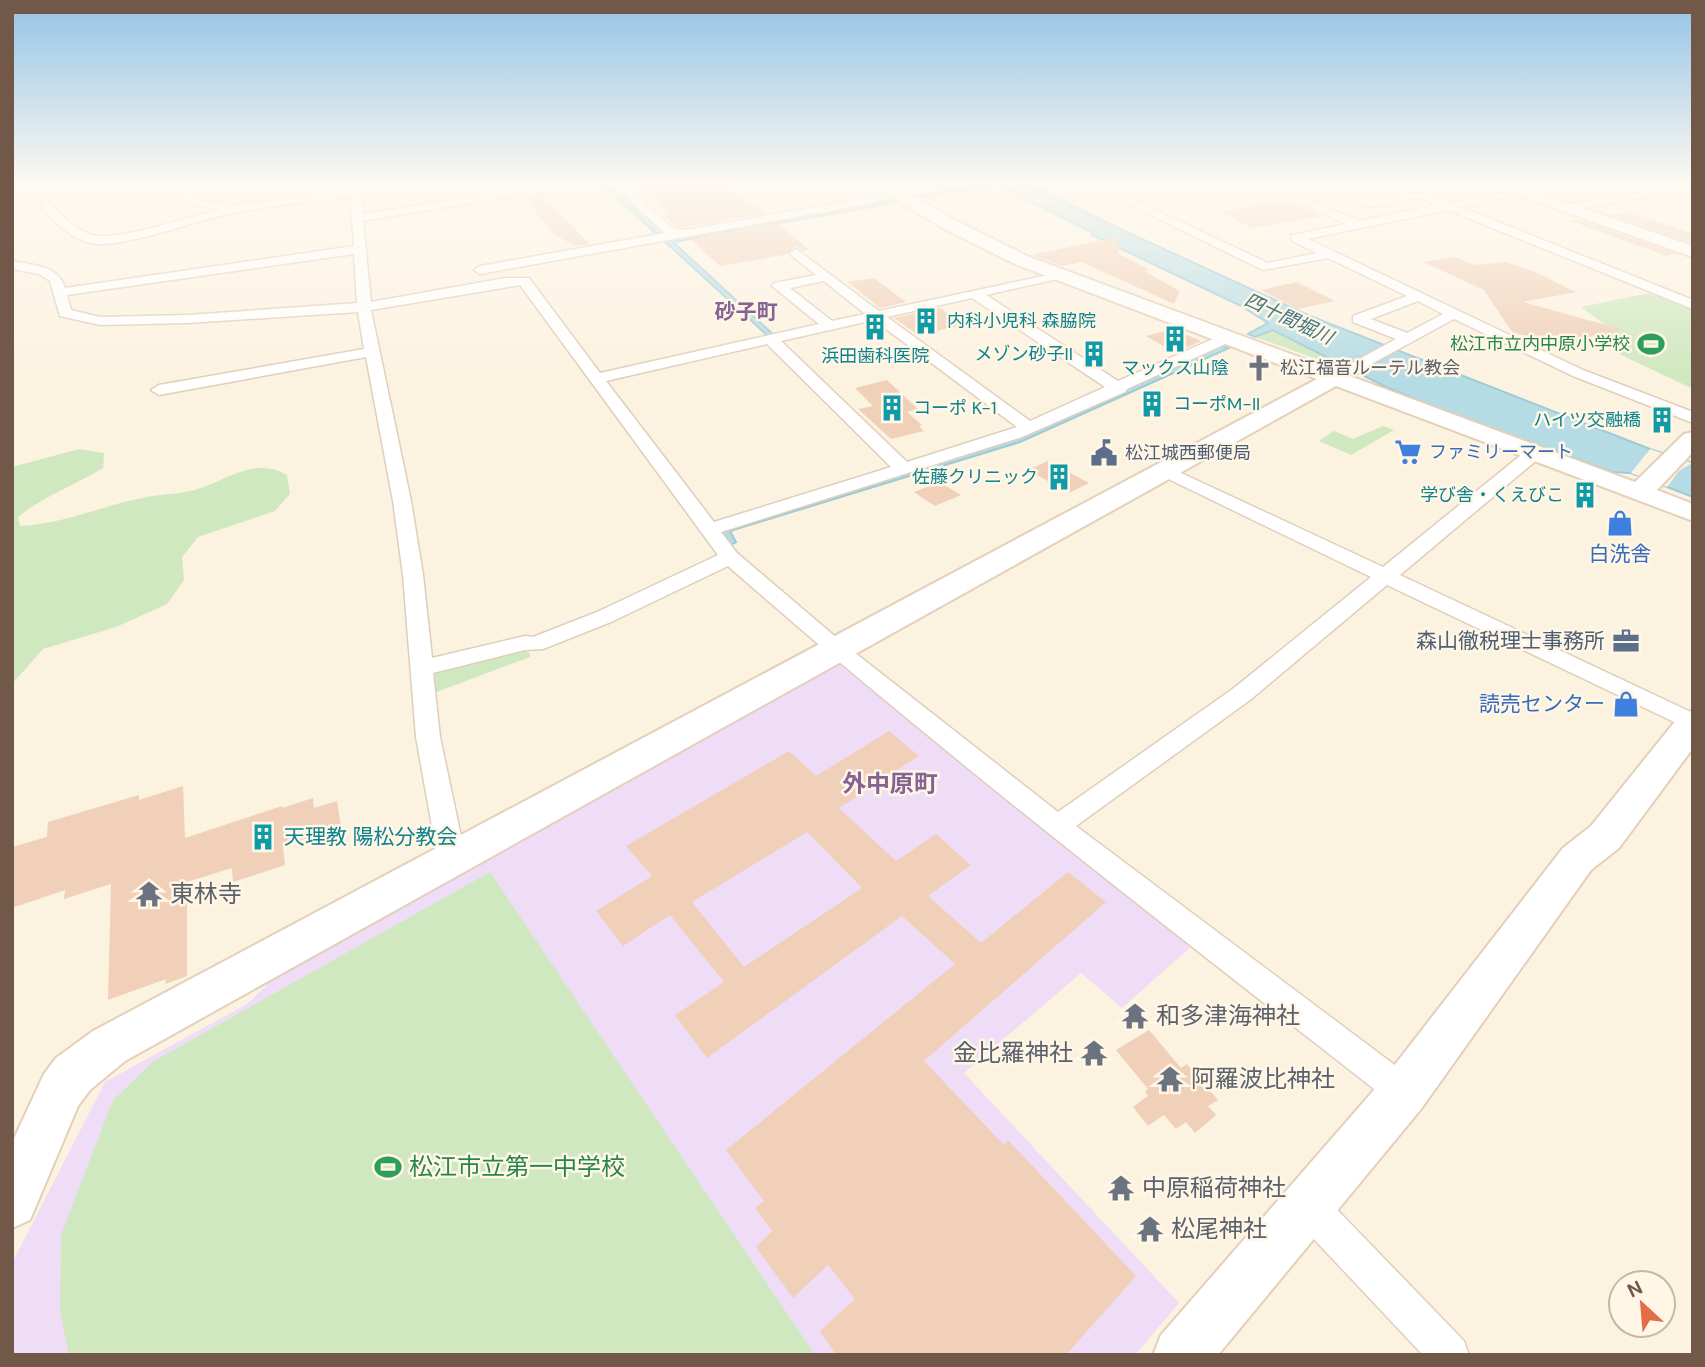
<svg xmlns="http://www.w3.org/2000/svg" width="1705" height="1367" viewBox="0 0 1705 1367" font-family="'DM Sans','Noto Sans JP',sans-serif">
	<rect width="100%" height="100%" fill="#fcf2e0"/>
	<!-- education -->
	<path fill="#efddf7" d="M843,662L1194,944L1122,1008L1081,973L964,1073L1179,1303L1135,1355H12V1263L105,1082L247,1004L273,979Z"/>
	<!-- green -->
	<path fill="#cfe8bf" d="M1649,293L1693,310V389L1615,352L1618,349L1598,338L1610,328L1581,307Z
		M1273,330L1347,367L1342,368L1255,337Z
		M1383,426L1394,430L1351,455L1319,441L1334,431L1353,439Z
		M79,449L104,453L103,468C75,485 44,496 18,517L20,526C65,524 103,505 147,497C163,494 180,494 195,490C227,481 253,456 287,475L290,494L275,511L198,537L182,557L184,580L167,604L116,627L43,649L12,684V467Z
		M519,649L530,653V657L434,693L432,674L446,666Z
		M490,872L815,1355H69L60,1311L61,1235L113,1100L154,1061Z"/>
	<!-- water -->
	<path fill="#b5dce4" stroke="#9ccbd6" stroke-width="2" d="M603,185H613L666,233L681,237L980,185H1031L1118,228L1310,316L1650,449L1693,463V497L1631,473L1612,472L1437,408L1386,387L1273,330L1255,337L1248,334L1268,323L1241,306L1092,235L1091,232L996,185L673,242L775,336L769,337Z
		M1221,346L1229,348L1020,442L730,531L736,542L729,546L720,533L723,528L921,467Z"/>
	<!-- pier -->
	<path fill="#fcf2e0" d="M1650,449L1692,463L1679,471L1667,487L1631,473Z"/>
	<!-- building -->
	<path fill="#f0d0b8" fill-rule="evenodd" d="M634,185H724L765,213L687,227H677L664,215L670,214Z
		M542,194L589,244L575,246L555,235L523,197Z
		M1288,201L1322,216L1253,228L1219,212Z
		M1627,212L1693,234V243L1610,215Z
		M1579,220L1675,253L1667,256L1570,221Z
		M776,223L810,250L803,251L796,246L788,254L720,266L690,239Z
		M1117,237L1119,254L1150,270L1144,271L1180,291L1174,304L1082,262L1062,266L1032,255Z
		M1455,257L1475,265L1506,262L1535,272L1576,292L1523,302L1624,330L1591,336L1596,345L1572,341H1542L1512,332L1484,290L1423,262Z
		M874,278L906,302L880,308L848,282Z
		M1297,282L1335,301L1298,309L1261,290Z
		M940,308L964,325L918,335L894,318Z
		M1173,329L1201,341L1175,353L1146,336Z
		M887,380L918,409L907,412L922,425L919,426L924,431L891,439L858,409L873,406L855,388Z
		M1048,461L1089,483L1069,493L1028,470Z
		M939,482L961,495L935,506L914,492Z
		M889,731L919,756L839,808L896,861L936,834L971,865L928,896L981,943L1068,872L1106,902L924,1061L1004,1145L1008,1140L1136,1276L1066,1355H836L820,1331L855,1299L828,1265L793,1298L756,1247L772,1231L755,1208L764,1201L726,1150L955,964L902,916L707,1058L675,1015L724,982L670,915L623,946L596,911L652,876L626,846L789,751L816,776ZM807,832L862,888L744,967L692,902Z
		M183,786L185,838L282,806V808L313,798L314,808L337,801L341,827L283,846L285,865L233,882L232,868L187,882V976L165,984L166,979L108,1000L111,884L64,899L65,890L12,908V847L47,837L48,822L139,795V800Z
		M1149,1030L1181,1068L1187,1064L1218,1100L1208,1106L1216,1115L1195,1133L1186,1122L1176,1129L1164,1115L1148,1126L1133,1107L1148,1096L1145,1092L1148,1089L1116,1050Z"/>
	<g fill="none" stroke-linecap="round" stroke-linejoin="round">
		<!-- street casing -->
		<g stroke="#dfcebc" stroke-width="3">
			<path id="street" d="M163,185C189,183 181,192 198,200C209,205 222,199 231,206L350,190V185H360L363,214L544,185H566L561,188L363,221L371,302L505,278H529L600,373L819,324L772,286L774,283L816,275L792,256L790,253L796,249L879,311L1062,272V278L986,295L1118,381L1224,334H1234V340L1127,389L1125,392L1022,437L721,532L737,553L845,645L1058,812L1234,688L1371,577L1158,474L1155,470L1158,466L1164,465L1383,567L1526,451H1538L1541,455L1538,459L1400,575L1693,713V731L1387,585L1250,700L1076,826L1416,1081L1420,1092L1416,1103L1404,1108L1392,1103C1168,928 942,754 728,566L611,622L543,649L525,650L433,673L440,737L466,860L462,868L452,871L442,868L438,860L416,737L403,575L393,501L366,357L159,395L151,390L159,385L364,349L358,312L188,323L100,325L60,316L50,281L39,274L12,269V261C32,265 59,265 65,288L354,246L350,197C312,202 271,205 233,213C196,220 131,246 96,244C74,242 52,221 40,204L50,202C60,215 80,234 98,236C124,239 192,216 221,209L191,205L178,192ZM354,254L357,303L188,315L100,317L71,310L67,295ZM824,281L865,314L832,321L790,288ZM520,285L718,555L597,612L533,637L525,636L432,658L423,575L411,501L371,310ZM972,298L1105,387L1030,421L887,317ZM874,320L1017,427L907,462L781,341ZM767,344L891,467L714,522L606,381Z
				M613,185H624L674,229L687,230L859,199L895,190L900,193L862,205L480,274L474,270L480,266L665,233Z
				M1089,185H1102L1268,263L1317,253L1292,241V235L1346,224L1263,185H1276L1359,221L1437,205L1420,198L1368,207L1316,185H1329L1369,200L1421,192L1450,203L1526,189V193L1461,207L1693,300V309L1448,210L1308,239L1583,370L1693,412V423L1573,376L1454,319L1340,381H1330L1327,378L1330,375L1396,339L1353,322V316L1407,296L1328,258L1263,270ZM1418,301L1443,314L1407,333L1371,319Z
				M1678,185H1693V188L1571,210L1565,207L1571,204Z
				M1307,1187L1320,1192L1464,1341L1469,1355H1423L1294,1218L1289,1205L1294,1192Z"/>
		</g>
		<!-- secondary casing -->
		<g stroke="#e4cfba" stroke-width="4">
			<path id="secondary" d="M875,185H892L955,220L1027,256L1635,482L1684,434L1693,432V452L1657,490L1693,504V521L1336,386L125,1061L90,1090L78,1106L30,1220L12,1228V1143L44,1074L56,1058L93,1031L1317,379L1015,264L943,228L877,188Z
				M1495,185H1516L1693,246V257L1497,188Z
				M1693,711V748L1619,848L1591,870L1421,1109L1218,1355H1153L1161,1335L1387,1075L1563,848L1591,826L1681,714Z"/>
		</g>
		<!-- street -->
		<use href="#street" fill="#fff" fill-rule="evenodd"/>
		<!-- secondary -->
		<use href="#secondary" fill="#fff" fill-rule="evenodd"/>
	</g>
	<!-- sky -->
	<linearGradient id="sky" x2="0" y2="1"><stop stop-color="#93c4e6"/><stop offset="0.49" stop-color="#fef9f1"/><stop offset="1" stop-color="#fef9f1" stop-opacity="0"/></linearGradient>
	<rect width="1705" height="376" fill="url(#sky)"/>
	<!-- icons -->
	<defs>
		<g id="building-bare" transform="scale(2.1)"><path d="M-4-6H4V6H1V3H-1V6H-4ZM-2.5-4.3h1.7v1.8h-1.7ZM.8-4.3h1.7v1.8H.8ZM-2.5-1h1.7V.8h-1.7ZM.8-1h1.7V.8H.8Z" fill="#0f9aa8" stroke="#fff6e6" stroke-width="2.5" paint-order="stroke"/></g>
		<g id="stadium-bare" transform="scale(2.1)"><path d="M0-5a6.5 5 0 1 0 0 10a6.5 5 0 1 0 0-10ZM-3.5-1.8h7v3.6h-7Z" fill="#2e9e5b" stroke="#fff6e6" stroke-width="2.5" paint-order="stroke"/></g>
		<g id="church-bare" transform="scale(2.1)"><path d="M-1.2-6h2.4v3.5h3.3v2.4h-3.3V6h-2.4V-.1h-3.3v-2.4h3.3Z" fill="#6b7280" stroke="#fff6e6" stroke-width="2.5" paint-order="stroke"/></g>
		<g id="supermarket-bare" transform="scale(2.1)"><path d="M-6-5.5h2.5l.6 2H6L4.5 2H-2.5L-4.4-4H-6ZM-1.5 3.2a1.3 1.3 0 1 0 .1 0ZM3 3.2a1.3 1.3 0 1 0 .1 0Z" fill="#3f7fe0" stroke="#fff6e6" stroke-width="2.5" paint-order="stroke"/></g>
		<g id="civic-bare" transform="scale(2.1)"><path d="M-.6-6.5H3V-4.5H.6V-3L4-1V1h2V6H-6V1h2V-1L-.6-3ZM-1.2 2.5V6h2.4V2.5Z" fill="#5c6f8a" stroke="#fff6e6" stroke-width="2.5" paint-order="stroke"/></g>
		<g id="shop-bare" transform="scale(2.1)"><path d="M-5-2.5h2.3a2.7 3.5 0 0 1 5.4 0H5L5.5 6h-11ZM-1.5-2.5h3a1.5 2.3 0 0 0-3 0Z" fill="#3f7fe0" stroke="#fff6e6" stroke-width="2.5" paint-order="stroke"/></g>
		<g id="office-bare" transform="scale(2.1)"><path d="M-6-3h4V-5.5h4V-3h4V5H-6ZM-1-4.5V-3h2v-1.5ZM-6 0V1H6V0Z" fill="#5c6f8a" stroke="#fff6e6" stroke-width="2.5" paint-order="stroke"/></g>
		<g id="temple-bare" transform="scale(2.1)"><path d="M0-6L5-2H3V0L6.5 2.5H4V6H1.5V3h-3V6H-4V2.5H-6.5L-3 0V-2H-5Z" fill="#6b7280" stroke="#fff6e6" stroke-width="2.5" paint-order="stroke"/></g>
	</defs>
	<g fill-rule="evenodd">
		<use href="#building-bare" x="926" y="321"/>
		<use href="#building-bare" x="875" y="327"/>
		<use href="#building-bare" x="1175" y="339"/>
		<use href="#stadium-bare" x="1651" y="344"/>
		<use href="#building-bare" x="1094" y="354"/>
		<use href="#church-bare" x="1259" y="368"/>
		<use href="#building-bare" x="1152" y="404"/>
		<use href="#building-bare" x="892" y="408"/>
		<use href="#building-bare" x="1662" y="420"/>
		<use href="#supermarket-bare" x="1408" y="452"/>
		<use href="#civic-bare" x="1104" y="453"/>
		<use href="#building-bare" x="1059" y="477"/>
		<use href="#building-bare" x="1585" y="495"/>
		<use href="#shop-bare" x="1620" y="523"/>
		<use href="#office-bare" x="1626" y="641"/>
		<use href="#shop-bare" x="1626" y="704"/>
		<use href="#building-bare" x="263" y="837"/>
		<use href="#temple-bare" x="149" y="894"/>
		<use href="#temple-bare" x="1135" y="1016"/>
		<use href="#temple-bare" x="1094" y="1053"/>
		<use href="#temple-bare" x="1170" y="1079"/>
		<use href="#stadium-bare" x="388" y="1167"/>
		<use href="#temple-bare" x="1121" y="1188"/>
		<use href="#temple-bare" x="1150" y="1229"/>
	</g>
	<g text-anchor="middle" stroke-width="5" stroke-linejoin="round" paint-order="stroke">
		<!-- far-culture labels -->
		<g font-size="18" fill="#0d838f" stroke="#fff6e6" text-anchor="end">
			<text x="947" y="327" text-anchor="start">内科小児科 森脇院</text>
			<text x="1073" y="360">メゾン砂子II</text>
			<text x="875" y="362" text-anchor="middle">浜田歯科医院</text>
			<text x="1175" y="374" text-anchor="middle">マックス山陰</text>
			<text x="1173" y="410" text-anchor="start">コーポM-II</text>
			<text x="913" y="414" text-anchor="start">コーポ K-1</text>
			<text x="1641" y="426">ハイツ交融橋</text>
			<text x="1038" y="483">佐藤クリニック</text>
			<text x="1564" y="501">学び舎・くえびこ</text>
		</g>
		<!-- far-leisure labels -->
		<g font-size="18" fill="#27864d" stroke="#fff6e6" text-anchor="end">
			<text x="1630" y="350">松江市立内中原小学校</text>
		</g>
		<!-- far-worship labels -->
		<g font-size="18" fill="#5b616d" stroke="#fff6e6" text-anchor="start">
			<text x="1280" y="374">松江福音ルーテル教会</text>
		</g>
		<!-- far-shop labels -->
		<g font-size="18" fill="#366cbe" stroke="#fff6e6" text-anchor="start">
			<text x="1429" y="458">ファミリーマート</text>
		</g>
		<!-- far-service labels -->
		<g font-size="18" fill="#4e5e75" stroke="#fff6e6" text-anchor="start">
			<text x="1125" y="459">松江城西郵便局</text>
		</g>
		<!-- far-water labels -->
		<g font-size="19" font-style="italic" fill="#427985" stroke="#fff6e6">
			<text transform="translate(1289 318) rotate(25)" y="7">四十間堀川</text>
		</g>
		<!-- far-quarter labels -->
		<g font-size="21" font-weight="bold" fill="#866395" stroke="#fff6e6">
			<text x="746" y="319">砂子町</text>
		</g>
		<!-- shop labels -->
		<g font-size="21" fill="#366cbe" stroke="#fff6e6">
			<text x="1620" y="561">白洗舎</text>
			<text x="1605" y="711" text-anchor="end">読売センター</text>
		</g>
		<!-- service labels -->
		<g font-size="21" fill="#4e5e75" stroke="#fff6e6" text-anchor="end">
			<text x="1605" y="648">森山徹税理士事務所</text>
		</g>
		<!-- culture labels -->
		<g font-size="21" fill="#0d838f" stroke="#fff6e6" text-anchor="start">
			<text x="284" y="844">天理教 陽松分教会</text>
		</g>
		<!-- quarter labels -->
		<g font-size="24" font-weight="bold" fill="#866395" stroke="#fff6e6">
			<text x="890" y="792">外中原町</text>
		</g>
		<!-- near-worship labels -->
		<g font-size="24" fill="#5b616d" stroke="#fff6e6" text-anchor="start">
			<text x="170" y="902">東林寺</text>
			<text x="1156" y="1024">和多津海神社</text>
			<text x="1073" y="1061" text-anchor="end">金比羅神社</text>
			<text x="1191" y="1087">阿羅波比神社</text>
			<text x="1142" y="1196">中原稲荷神社</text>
			<text x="1171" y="1237">松尾神社</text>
		</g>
		<!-- near-leisure labels -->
		<g font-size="24" fill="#27864d" stroke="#fff6e6" text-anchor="start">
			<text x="409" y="1175">松江市立第一中学校</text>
		</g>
	</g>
	<!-- border -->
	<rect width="1705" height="1367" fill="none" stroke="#725848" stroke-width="28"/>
	<!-- north arrow -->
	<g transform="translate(1642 1304) rotate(334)"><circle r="33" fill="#fff6e6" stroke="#c7b7a7" stroke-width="2"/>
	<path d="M0-5L12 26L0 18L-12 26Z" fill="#e56d46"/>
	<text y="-10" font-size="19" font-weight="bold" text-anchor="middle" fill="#725848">N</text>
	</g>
</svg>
